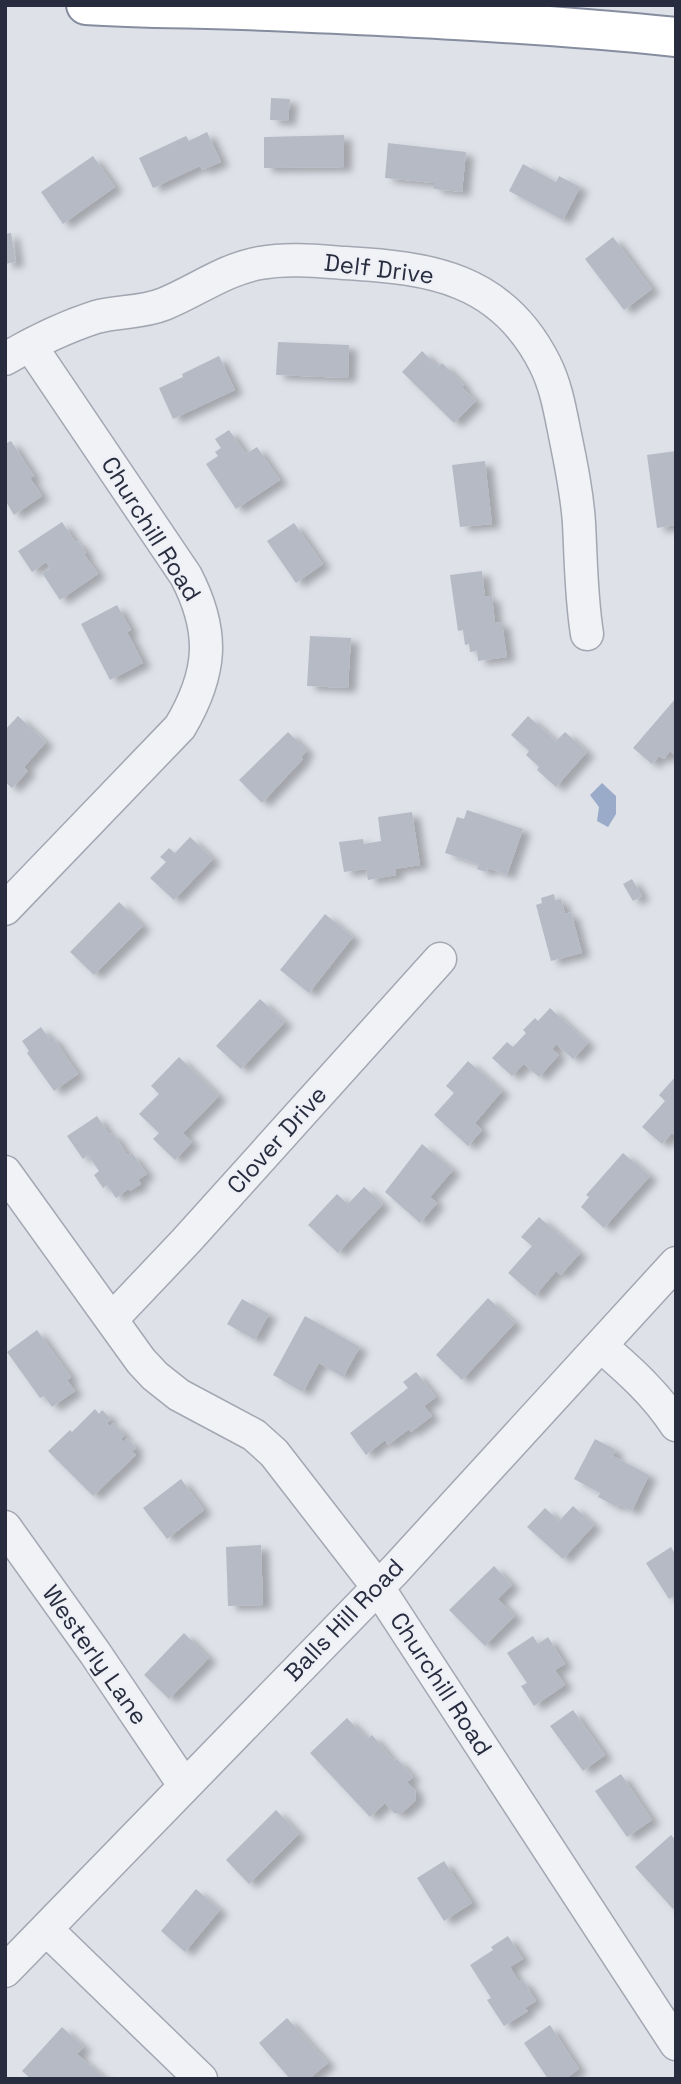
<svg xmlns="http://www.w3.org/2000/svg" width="681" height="2084" viewBox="0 0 681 2084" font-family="'Space Grotesk',sans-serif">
	<defs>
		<filter id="shadow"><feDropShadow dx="8" dy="4.5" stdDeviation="3.5" flood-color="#0004"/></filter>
	</defs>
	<rect width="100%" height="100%" fill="#dee1e8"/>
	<!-- water -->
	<path fill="#99abc8" d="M602,783L616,796V814L608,827L597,821L599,807L590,795Z"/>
	<!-- building -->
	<path fill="#b5bac5" filter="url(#shadow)" d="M271,98L290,99L288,121L270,120Z
		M207,132L221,162L202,170L200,166L153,188L139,158L186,136L189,141Z
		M344,135V167L264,168V137Z
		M388,143L466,152L462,192L434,189V183L385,178Z
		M93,156L115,187L63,224L41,192Z
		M523,164L556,182L559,176L580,187L563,220L509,191Z
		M11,233L16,262L5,264V234Z
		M613,237L652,289L624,310L585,259Z
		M278,342L349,345L348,378L276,375Z
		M422,351L438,367L442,363L464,385L462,387L476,401L454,423L402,372Z
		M219,356L235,390L173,419L159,388L183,377L182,374Z
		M229,430L246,454L257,447L280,480L236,509L206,464L218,456L215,452L221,448L215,439Z
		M11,441L34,476L30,478L42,496L14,515L5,500V444Z
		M676,451V525L657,528L647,455Z
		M485,461L492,524L460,527L452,465Z
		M62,522L76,543L78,541L86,553L84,554L98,574L60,600L42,573L50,568L46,562L32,572L18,551Z
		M294,523L323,564L296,583L267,541Z
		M482,571L485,597L492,596L495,623L502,622L507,657L478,661L477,651L470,652L469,644L465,645L463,630L458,631L450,575Z
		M117,605L131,630L127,632L143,663L110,680L81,624Z
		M310,636L351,638L348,688L307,686Z
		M676,698V750L673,754L670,751L664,759L659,756L652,764L633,748Z
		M18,716L46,742L24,767L28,771L12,788L5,782V730Z
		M528,716L556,741L565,732L587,752L556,787L537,770L539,767L526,755L529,751L511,735Z
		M288,732L307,751L301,757L303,759L262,803L239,780Z
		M467,810L523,829L507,875L488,868L486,872L477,869L479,864L445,853L457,817L464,819Z
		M412,812L420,865L395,869L396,875L368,880L366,869L344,872L339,842L363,839L364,844L381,841L378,817Z
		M190,837L213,859L174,900L150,878L166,862L160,857L169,848L175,853Z
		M632,879L642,896L633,901L623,884Z
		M554,894L555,900L561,899L565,914L571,912L582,953L551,961L536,905L542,903L541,898Z
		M119,902L143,926L94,975L70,952Z
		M325,914L353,937L309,993L280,970Z
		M260,999L285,1022L241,1069L216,1046Z
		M550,1008L588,1043L573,1059L556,1044L552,1049L559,1055L539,1077L524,1064L512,1076L492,1058L507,1042L513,1047L526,1033L523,1030L535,1018L538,1021Z
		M41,1027L49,1038L52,1036L78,1074L54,1091L27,1053L29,1051L22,1041Z
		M179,1057L219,1096L183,1133L192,1142L175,1160L153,1139L159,1133L139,1114L159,1094L151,1086Z
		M468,1061L502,1091L475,1123L482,1130L468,1146L434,1115L454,1093L446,1086Z
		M676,1076V1136L672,1133L662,1144L642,1127L665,1101L659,1095Z
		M97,1116L110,1135L113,1133L128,1156L132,1153L147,1174L138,1180L141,1184L130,1191L128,1189L116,1198L107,1185L103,1188L94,1175L99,1171L88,1155L83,1159L67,1136Z
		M422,1144L453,1170L430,1197L437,1203L420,1223L385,1192Z
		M623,1153L650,1176L604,1228L581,1207L589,1197L586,1195Z
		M364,1187L383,1204L338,1253L308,1225L337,1194L348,1204Z
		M539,1217L580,1253L561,1275L556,1271L535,1296L508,1273L532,1246L521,1237Z
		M488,1298L515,1323L462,1380L436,1355Z
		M242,1299L269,1314L255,1340L227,1324Z
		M305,1316L360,1347L343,1377L319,1363L303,1392L273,1375Z
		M37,1330L71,1377L67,1380L75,1391L52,1407L44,1396L40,1398L7,1352Z
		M416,1372L436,1397L424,1406L432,1416L411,1432L409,1429L388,1445L385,1440L366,1455L350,1433L408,1388L403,1382Z
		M95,1409L99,1414L102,1410L111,1419L107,1423L110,1426L113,1423L125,1435L121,1439L123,1442L127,1438L136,1448L132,1452L136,1455L93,1496L48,1451L70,1430L72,1432Z
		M595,1439L616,1450L613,1456L649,1475L632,1511L618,1504L617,1507L598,1497L600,1493L574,1479Z
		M181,1479L204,1510L167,1539L143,1508Z
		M573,1506L594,1525L563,1559L527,1527L545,1508L559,1521Z
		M261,1545L263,1605L228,1606L226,1547Z
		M671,1547L676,1556V1595L669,1599L646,1563Z
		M494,1566L512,1585L498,1599L515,1616L485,1646L449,1610Z
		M184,1633L209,1658L169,1699L144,1675Z
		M533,1636L538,1644L548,1637L565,1664L555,1670L565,1685L534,1706L521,1686L527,1683L507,1653Z
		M573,1710L605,1755L583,1771L550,1726Z
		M347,1718L367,1739L372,1735L394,1761L397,1759L413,1777L407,1782L415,1790L416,1800L402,1813H394L385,1803L370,1817L310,1753Z
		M621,1774L652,1820L627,1837L595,1791Z
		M276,1810L299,1834L249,1884L226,1860Z
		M671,1835L676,1841V1907L673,1909L635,1867Z
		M444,1861L472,1903L444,1921L417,1878Z
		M196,1889L220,1910L185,1952L161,1931Z
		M508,1936L523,1959L510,1967L519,1982L523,1980L536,2001L525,2008L528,2011L504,2026L487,2000L491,1998L470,1965L493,1950L491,1947Z
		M287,2018L328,2063L309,2079H290L259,2043Z
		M550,2025L579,2069L565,2079H548L524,2043Z
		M62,2027L84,2047L77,2054L105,2079H31L22,2071Z"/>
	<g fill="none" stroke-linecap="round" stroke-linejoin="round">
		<!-- minor casing -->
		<g stroke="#a3a7b2" stroke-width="35">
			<path id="minor" d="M5,359C34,342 65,327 96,317C118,311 142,313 164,304C196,291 225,269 260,263C288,258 317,261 345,263C431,268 502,278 545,364C556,386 560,410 565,435C571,464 577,493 579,523C581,561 581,596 587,634
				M5,909L180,727C212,673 215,632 186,576L30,345
				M5,1172L141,1361L155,1376L179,1395L254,1435L274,1453L377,1586L676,2044
				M112,1319L186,1241L440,959
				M601,1346C629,1370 655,1393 676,1425
				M5,1527L95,1653L184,1785
				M46,1929L201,2079
				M5,1971L395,1570L676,1263"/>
		</g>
		<!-- highway casing -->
		<g stroke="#868d9f" stroke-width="42">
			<path id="highway" d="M86,5C146,9 206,8 267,11C403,17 540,23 676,37"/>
		</g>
		<!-- minor -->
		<use href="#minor" stroke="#f1f2f6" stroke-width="32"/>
		<!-- highway -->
		<use href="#highway" stroke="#fff" stroke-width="38"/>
	</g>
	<g text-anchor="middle" stroke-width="5" stroke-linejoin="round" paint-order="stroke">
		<!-- street labels -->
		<g font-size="24" fill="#272d3f" stroke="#eef0f6">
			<text transform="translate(379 269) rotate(7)" y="8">Delf Drive</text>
			<text transform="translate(151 529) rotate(58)" y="8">Churchill Road</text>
			<text transform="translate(277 1140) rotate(-48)" y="8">Clover Drive</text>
			<text transform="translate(344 1620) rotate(-46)" y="8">Balls Hill Road</text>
			<text transform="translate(95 1655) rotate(55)" y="8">Westerly Lane</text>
			<text transform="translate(441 1684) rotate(57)" y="8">Churchill Road</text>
		</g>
	</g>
	<!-- border -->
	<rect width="681" height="2084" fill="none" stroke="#272d3f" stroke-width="14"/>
</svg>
